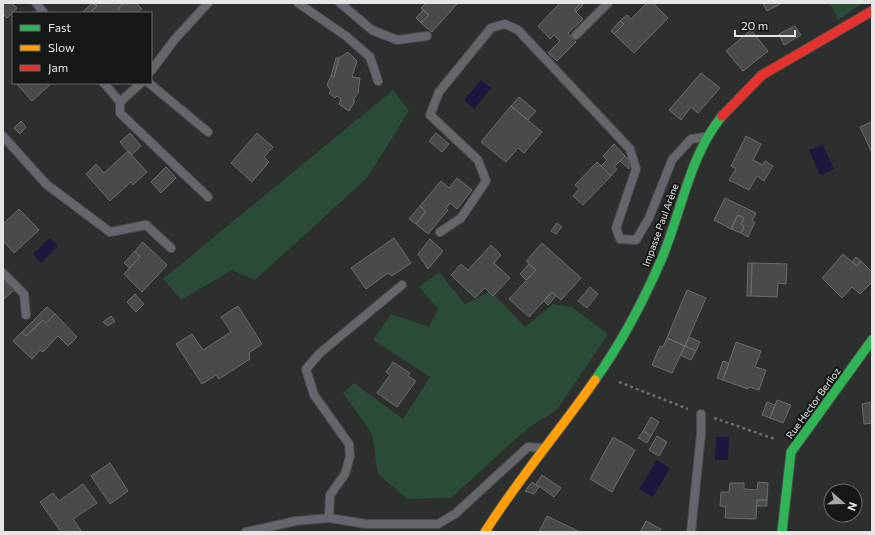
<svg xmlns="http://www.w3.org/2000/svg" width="875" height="535" viewBox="0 0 875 535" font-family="Commissioner,sans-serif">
	<rect width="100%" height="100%" fill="#2c2f2d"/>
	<!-- green -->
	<path fill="#294b37" d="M830,3H863L838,20Z
		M393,90L409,111L367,178L255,280L232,270L181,300L163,279Z
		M439,272L465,304L491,291L525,327L553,304L572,307L608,334L557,410L528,428L451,498L407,499L378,474L372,434L343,393L354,383L403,419L430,377L373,340L391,314L429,327L438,309L419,287Z"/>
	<!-- water -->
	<path fill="#1b183f" d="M481,80L491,88L474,109L464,100Z
		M823,145L834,169L820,175L809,150Z
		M50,238L58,246L41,263L33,254Z
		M716,437H729L728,460H715Z
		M657,460L670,468L653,497L639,489Z"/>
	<!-- building -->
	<path fill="#494b4a" stroke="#6a6c6b" d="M3,3H12L17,8L7,18L3,14Z
		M92,3L97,6L89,13H82Z
		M95,3H124L118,9L122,13H89L97,6Z
		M124,3H136L142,9L137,13H122L118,9Z
		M426,3H456L457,4L432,32L421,23L429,15L421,8Z
		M560,3H581L574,10L583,19L568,33L576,42L557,61L548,53L560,41L554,35L550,39L538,26Z
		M581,3L583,5L576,12L574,10Z
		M647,3H653L668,18L634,53L614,34L624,24L620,21L627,15L631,19Z
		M763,3H782L767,11Z
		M423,10L429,15L421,23L416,18Z
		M620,21L624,24L614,34L611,31Z
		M795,26L801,35L784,45L779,34Z
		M751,30L768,51L743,71L726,51Z
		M348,52L357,61L352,77L360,78L358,93L353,100L355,101L349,111L340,105L339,103L341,99L337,96L335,98L329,93L331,91L327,85L331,76L334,77L339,58Z
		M336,58H339L334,77L331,76Z
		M701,73L720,88L698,113L691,107L681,120L669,110Z
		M16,83H52L32,101Z
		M519,97L536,111L528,120L511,106Z
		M511,106L542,132L524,153L518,148L506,162L481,142Z
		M21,121L26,127L20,134L14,128Z
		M871,122L872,123V153L860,127Z
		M130,133L141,146L131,155L120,142Z
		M257,133L273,147L264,157L269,162L252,182L231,163Z
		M436,133L449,144L442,152L429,141Z
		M746,136L761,144L753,160L763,165L765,161L773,166L764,181L757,176L749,190L729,180L736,169L731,166Z
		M614,144L625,156L614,167L617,169L611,176L601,166L607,160L603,156Z
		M128,151L147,172L133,185L131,182L110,201L86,174L96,164L104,173Z
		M625,156L629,161V169L620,161Z
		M597,162L611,176L583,205L573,196L579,189L575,185Z
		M166,167L176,178L161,193L151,182Z
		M457,178L472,190L457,209L450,203L446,208L448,210L428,234L416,224L426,211L420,206L441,181L449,188Z
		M725,198L756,213L752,221L755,222L748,237L741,233L744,226L741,224L744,218L738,215L731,229L714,220Z
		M420,206L426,211L416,224L409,219Z
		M19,209L39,230L14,253L3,241V224Z
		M738,215L744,218L741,224L744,226L741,233L731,229Z
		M557,223L562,227L556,234L551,231Z
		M394,238L411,263L392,276L388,273L366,289L351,268Z
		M430,239L443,251L428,269L418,254Z
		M143,242L167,265L142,292L124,274L140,257L135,251Z
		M542,243L581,278L561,300L552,292L529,317L509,299L536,270L526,261Z
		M491,245L501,255L494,263L510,278L493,296L485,288L475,298L451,275L461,264L468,270Z
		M135,251L140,257L129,268L124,263Z
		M843,254L857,266L861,261L872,272V282L860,294L852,287L842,298L822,278Z
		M856,257L861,261L857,266L852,262Z
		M748,263H752L751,296H747Z
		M752,263L787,264L786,284L778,283L777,297L751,296Z
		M529,264L536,270L526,280L520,274Z
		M3,279L14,290L3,300Z
		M590,287L598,294L587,308L578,301Z
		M687,290L706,298L685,346L667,338Z
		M552,292L556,296L548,305L544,301Z
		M135,294L144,304L136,312L127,302Z
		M238,306L262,344L249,353L250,359L219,379L216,375L202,384L176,344L192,334L203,350L231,332L221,317Z
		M47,307L55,314L46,323L43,320L26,336L22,332Z
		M55,314L77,337L68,346L58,336L43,352L40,350L32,359L13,341L22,332L26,336L43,320L46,323Z
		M111,316L115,321L108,326L103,322Z
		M689,337L700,342L696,351L685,346Z
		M667,338L685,346L672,373L652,365L660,346L663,347Z
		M736,342L761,351L755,367L766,370L759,390L749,387L748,389L723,380Z
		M685,346L696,351L691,360L680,355Z
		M723,361L729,363L723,380L717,378Z
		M393,362L410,373L408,376L416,381L397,407L377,393L390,375L386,372Z
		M777,400L791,405L783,423L770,418Z
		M767,402L775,405L770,418L762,415Z
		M872,402V423L864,424L862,404Z
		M651,417L659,422L651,436L643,431Z
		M643,431L651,436L647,443L638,438Z
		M657,436L667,442L659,456L649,450Z
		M613,437L635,450L612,492L590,479Z
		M110,463L128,491L110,504L91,476Z
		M542,475L561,488L554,497L536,484Z
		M532,482L539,487L534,494L525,491Z
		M758,482L768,483L767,500H757L756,519L725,518L726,507L720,506L721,492H729L730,483H744V489L757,490Z
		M83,484L97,503L73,519L82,532H61L40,502L53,493L59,501Z
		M757,500H767V506H757Z
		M547,516L580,532H539Z
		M646,521L661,529L659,532H640Z"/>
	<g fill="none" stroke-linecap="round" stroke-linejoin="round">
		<!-- lane casing -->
		<g stroke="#4a4c4a" stroke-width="10">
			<path id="lane" d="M36,3L44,13
				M298,3L346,36L370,57L378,81
				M340,3L372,30L397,40L427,36
				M576,35L608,3
				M151,71L175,39L208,3
				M104,83L120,102L141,83
				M149,83L208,132
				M120,102V113L208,197
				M3,136L46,184L110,232L146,225L171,248
				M440,232L461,218L486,181L478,160L430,115L439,92L491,28L505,24L518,30L630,149L636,169L616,228L620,239L636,240L649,218L672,160L691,139L706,137
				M3,273L24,294L26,315
				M329,518L330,495L345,474L350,456L349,444L314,395L306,369L320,353L402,285
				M246,532L296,521L329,518L366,524H438L455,514L528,447L542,448
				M691,532L701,434V414"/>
		</g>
		<!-- fast casing -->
		<g stroke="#4a4c4a" stroke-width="11">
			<path id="fast" d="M595,380C621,343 644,300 662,258C682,210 689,157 722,116
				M782,532L791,452L872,340"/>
		</g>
		<!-- slow casing -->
		<g stroke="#4a4c4a" stroke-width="11">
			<path id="slow" d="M485,532C518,479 559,432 595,380"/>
		</g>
		<!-- jam casing -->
		<g stroke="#4a4c4a" stroke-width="11">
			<path id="jam" d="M722,116L762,75L872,11"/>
		</g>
		<!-- path -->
		<path stroke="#6b6c70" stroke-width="2.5" stroke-dasharray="3 3" stroke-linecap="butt" d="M619,382L688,409
			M714,418L775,439"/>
		<!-- lane -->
		<use href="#lane" stroke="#64666b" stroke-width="8"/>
		<!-- fast -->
		<use href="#fast" stroke="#30b455" stroke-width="9"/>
		<!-- slow -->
		<use href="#slow" stroke="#ff9f0a" stroke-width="9"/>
		<!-- jam -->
		<use href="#jam" stroke="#e5322d" stroke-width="9"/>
	</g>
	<g text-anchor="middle" stroke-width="4" stroke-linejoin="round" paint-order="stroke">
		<!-- street labels -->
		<g font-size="10" fill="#e3e7e4" stroke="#151816">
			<text transform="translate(660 225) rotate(-70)" y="4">Impasse Paul Arène</text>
			<text transform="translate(813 403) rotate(-54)" y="4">Rue Hector Berlioz</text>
		</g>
	</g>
	<!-- border -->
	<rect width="875" height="535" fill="none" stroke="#e3e7e4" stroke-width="8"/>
	<!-- legend -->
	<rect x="12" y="12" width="140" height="72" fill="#151816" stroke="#676b68"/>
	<rect x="20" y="25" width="20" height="6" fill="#30b455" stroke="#676b68"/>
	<text x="48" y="32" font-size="12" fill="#e3e7e4">Fast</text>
	<rect x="20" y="45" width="20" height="6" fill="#ff9f0a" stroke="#676b68"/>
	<text x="48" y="52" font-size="12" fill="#e3e7e4">Slow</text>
	<rect x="20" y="65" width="20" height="6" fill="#e5322d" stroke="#676b68"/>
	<text x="48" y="72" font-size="12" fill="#e3e7e4">Jam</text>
	<!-- north arrow -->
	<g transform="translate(843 503) rotate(110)"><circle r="19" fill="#151816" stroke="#676b68"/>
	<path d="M0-3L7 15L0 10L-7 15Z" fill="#a3a7a4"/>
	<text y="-6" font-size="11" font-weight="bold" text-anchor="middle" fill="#e3e7e4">N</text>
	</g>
	<!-- scale -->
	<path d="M735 30v6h60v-6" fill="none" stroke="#e3e7e4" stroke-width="2"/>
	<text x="741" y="30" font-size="12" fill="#e3e7e4" stroke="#151816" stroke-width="3" paint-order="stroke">20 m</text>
</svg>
